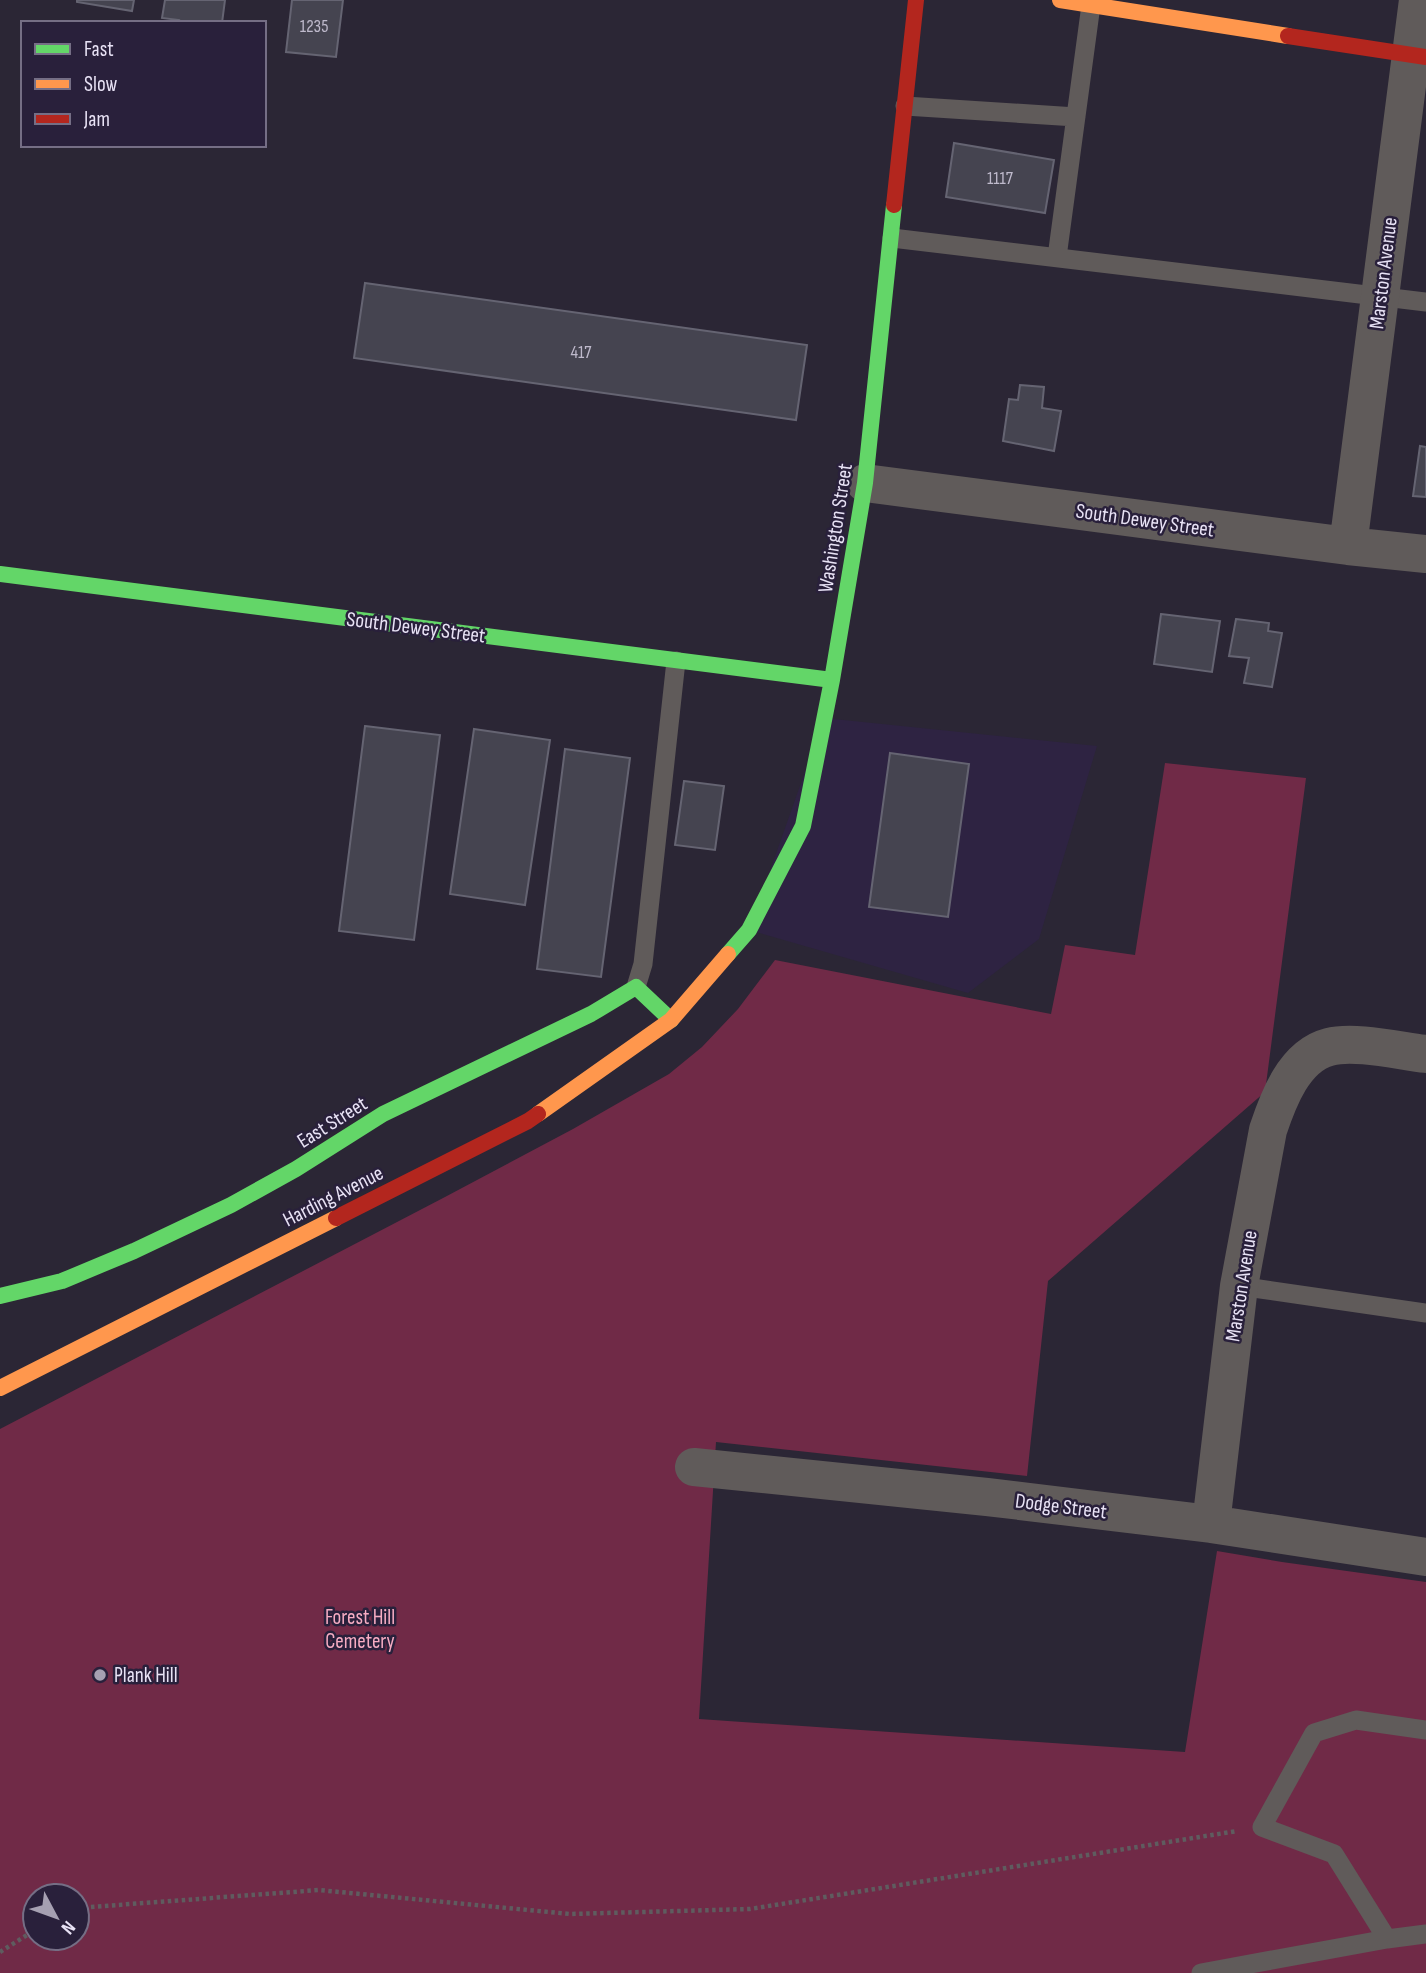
<svg xmlns="http://www.w3.org/2000/svg" width="1426" height="1973" viewBox="0 0 1426 1973" font-family="'Sofia Sans Condensed',sans-serif">
	<rect width="100%" height="100%" fill="#2b2635"/>
	<!-- built -->
	<path fill="#2e2342" d="M824,718L1097,746L1039,939L968,993L749,930Z"/>
	<!-- green -->
	<path fill="#702a47" fill-rule="evenodd" d="M1165,763L1306,778L1265,1092L1048,1281L1027,1476L716,1442L699,1719L1185,1752L1217,1551L1282,1562L1426,1582V1973H0V1429L445,1197L573,1129L669,1074L702,1047L738,1009L775,960L1051,1014L1065,945L1135,955ZM35,1896H77V1938H35Z"/>
	<!-- building -->
	<path fill="#454450" stroke="#656472" stroke-width="2" d="M77,0H134L132,11L77,2Z
		M165,0H225L222,23H178L179,20L162,18Z
		M292,0H343L336,57L286,52Z
		M954,143L1054,160L1045,213L946,197Z
		M365,283L807,345L796,420L354,358Z
		M1020,385L1044,387L1042,408L1061,411L1054,451L1003,441L1009,399L1018,400Z
		M1420,446L1426,447V497L1413,496Z
		M1161,614L1220,621L1212,672L1154,664Z
		M1236,619L1269,623L1268,631L1282,633L1272,687L1244,683L1249,658L1229,656Z
		M365,726L440,735L414,940L339,931Z
		M474,729L550,740L525,905L450,894Z
		M565,749L630,758L601,977L537,969Z
		M890,753L969,764L948,917L869,907Z
		M684,781L724,786L715,850L675,845Z"/>
	<g fill="none" stroke-linecap="round" stroke-linejoin="round">
		<!-- path -->
		<path stroke="#5f5c5f" stroke-width="4.5" stroke-dasharray="3.5 3.5" stroke-linecap="butt" d="M77,1908L319,1890L570,1914L750,1909L1237,1831
			M0,1952L35,1930"/>
		<!-- lane -->
		<path stroke="#605b5a" stroke-width="19" d="M905,106L1076,117
			M892,238L1426,302
			M1057,257L1091,5
			M636,987L643,964L676,661
			M1239,1286L1426,1313
			M1387,1939L1334,1854L1262,1827L1314,1733L1356,1720L1426,1730
			M1201,1973L1387,1939L1426,1934"/>
		<!-- street -->
		<path stroke="#605b5a" stroke-width="38" d="M865,483L1348,546L1426,554
			M1348,546L1418,0
			M694,1467L987,1497L1211,1524L1426,1557
			M1211,1524L1239,1286L1268,1130C1278,1100 1294,1056 1329,1047C1354,1040 1400,1051 1426,1054"/>
		<!-- fast -->
		<path stroke="#63d668" stroke-width="16" d="M0,574L832,680
			M728,954L749,930L803,826L832,680L865,483L894,205
			M0,1296L62,1281L134,1251L231,1205L296,1169L383,1114L591,1014L636,987L671,1020"/>
		<!-- slow -->
		<path stroke="#ff974d" stroke-width="16" d="M1060,0L1288,36
			M538,1114L671,1020L728,954
			M0,1388L336,1218"/>
		<!-- jam -->
		<path stroke="#b3261e" stroke-width="16" d="M1288,36L1426,57
			M894,205L916,0
			M336,1218L528,1121L538,1114"/>
	</g>
	<!-- markers -->
	<circle fill="#a6a0b2" stroke="#29203b" stroke-width="2.5" cx="100" cy="1675" r="7"/>
	<g text-anchor="middle" stroke-width="5" stroke-linejoin="round" paint-order="stroke">
		<!-- number labels -->
		<g font-size="18" fill="#bfbacc">
			<text x="314" y="32">1235</text>
			<text x="1000" y="184">1117</text>
			<text x="581" y="358">417</text>
		</g>
		<!-- street labels -->
		<g font-size="21" fill="#e8e2f5" stroke="#29203b">
			<text transform="translate(1383 273) rotate(-83)" y="7">Marston Avenue</text>
			<text transform="translate(1145 520) rotate(8)" y="7">South Dewey Street</text>
			<text transform="translate(835 528) rotate(-81)" y="7">Washington Street</text>
			<text transform="translate(416 627) rotate(7)" y="7">South Dewey Street</text>
			<text transform="translate(332 1122) rotate(-32)" y="7">East Street</text>
			<text transform="translate(333 1196) rotate(-27)" y="7">Harding Avenue</text>
			<text transform="translate(1241 1286) rotate(-81)" y="7">Marston Avenue</text>
			<text transform="translate(1061 1506) rotate(7)" y="7">Dodge Street</text>
		</g>
		<!-- park labels -->
		<g font-size="21" fill="#f7acc3" stroke="#29203b">
			<text x="360" y="1624">Forest Hill<tspan x="360" dy="24">Cemetery</tspan></text>
		</g>
		<!-- poi labels -->
		<g font-size="21" fill="#e8e2f5" stroke="#29203b" text-anchor="start">
			<text x="114" y="1682">Plank Hill</text>
		</g>
	</g>
	<!-- legend -->
	<rect x="21" y="21" width="245" height="126" fill="#29203b" stroke="#756e85" stroke-width="2"/>
	<rect x="35" y="44" width="35" height="10" fill="#63d668" stroke="#756e85" stroke-width="2"/>
	<text x="84" y="56" font-size="21" fill="#e8e2f5">Fast</text>
	<rect x="35" y="79" width="35" height="10" fill="#ff974d" stroke="#756e85" stroke-width="2"/>
	<text x="84" y="91" font-size="21" fill="#e8e2f5">Slow</text>
	<rect x="35" y="114" width="35" height="10" fill="#b3261e" stroke="#756e85" stroke-width="2"/>
	<text x="84" y="126" font-size="21" fill="#e8e2f5">Jam</text>
	<!-- north arrow -->
	<g transform="translate(56 1917) rotate(131)"><circle r="33" fill="#29203b" stroke="#756e85" stroke-width="2"/>
	<path d="M0-5L12 26L0 18L-12 26Z" fill="#a6a0b2"/>
	<text y="-10" font-size="19" font-weight="bold" text-anchor="middle" fill="#e8e2f5">N</text>
	</g>
</svg>
